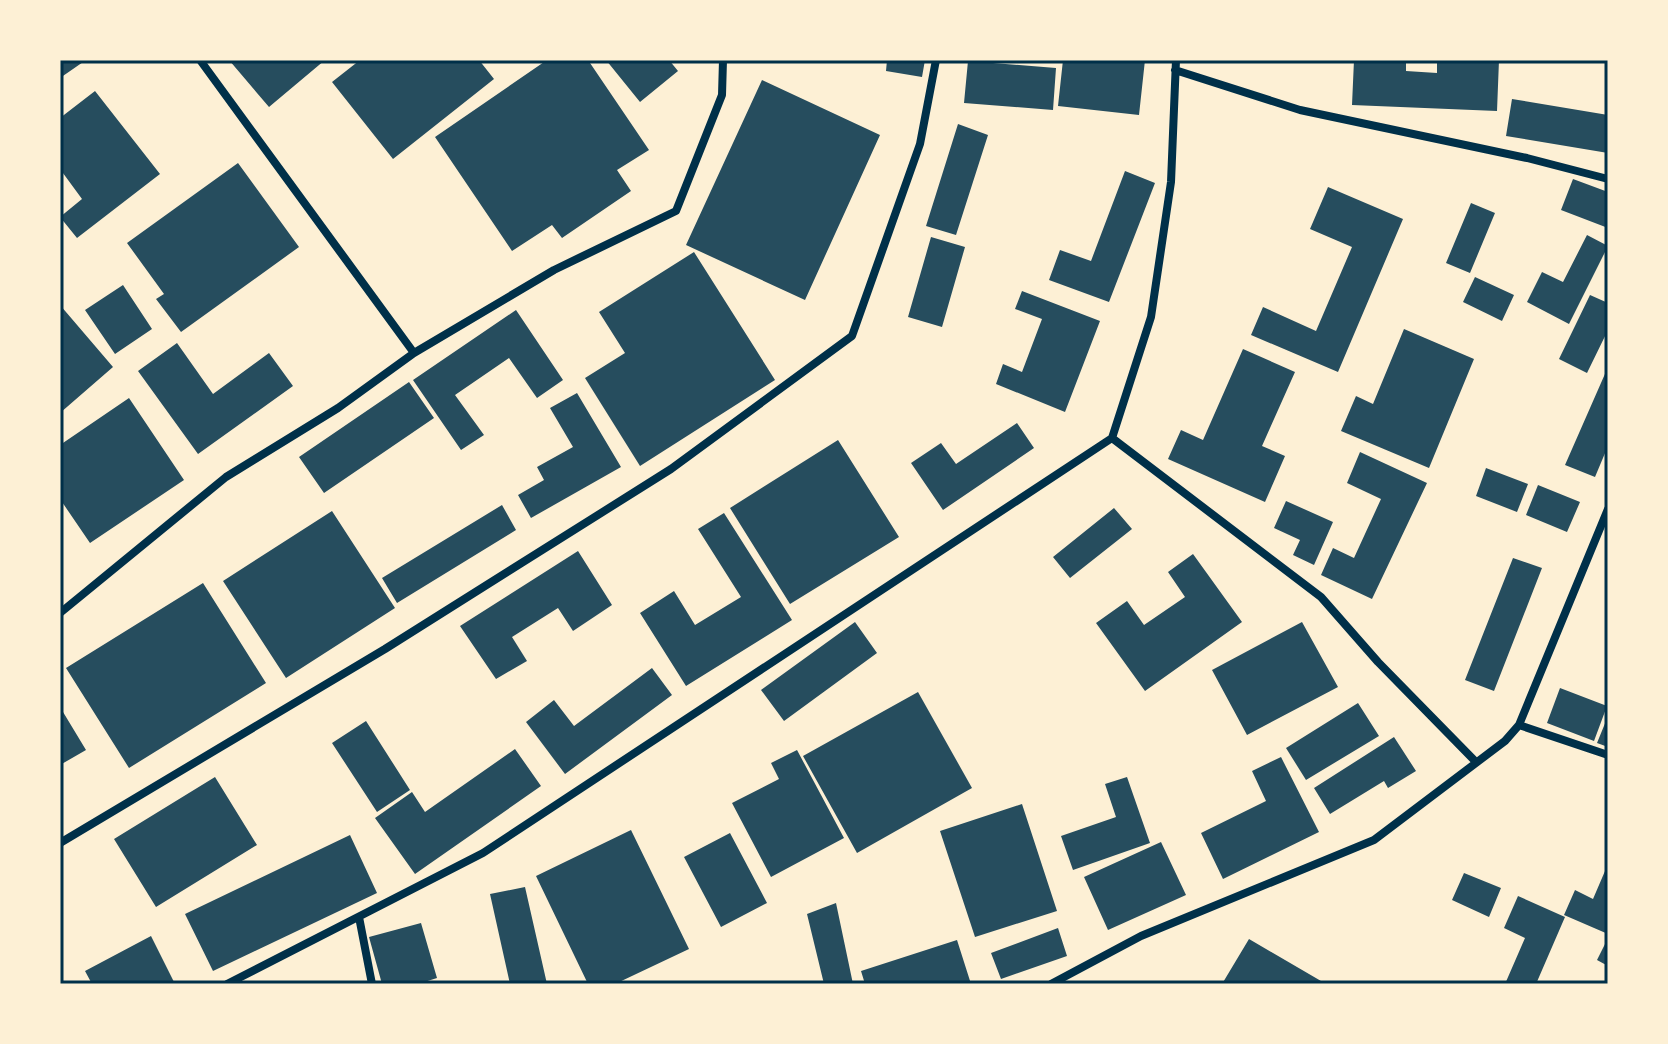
<svg xmlns="http://www.w3.org/2000/svg" width="1668" height="1044" viewBox="0 0 1668 1044" font-family="'Fira Sans Condensed',sans-serif">
	<rect width="100%" height="100%" fill="#fdf0d5"/>
	<!-- building -->
	<path fill="#264d5e" d="M60,60H86L60,78Z
		M229,60H325L269,107Z
		M360,60H479L494,79L393,159L332,82Z
		M547,60H588L649,150L617,170L631,191L562,238L552,225L512,251L435,137Z
		M606,60H669L678,71L640,102Z
		M887,60H925L922,77L886,71Z
		M1063,60H1145L1139,115L1058,106Z
		M1354,60H1406V71L1437,73V60H1499L1497,111L1352,105Z
		M968,61L1056,68L1053,110L964,103Z
		M762,80L880,135L805,300L686,245Z
		M95,91L160,174L77,238L60,217L82,199L60,169V118Z
		M1512,99L1608,115V153L1506,136Z
		M958,124L988,135L956,235L926,226Z
		M238,163L299,247L181,332L156,299L164,294L127,243Z
		M1125,171L1155,183L1109,302L1049,280L1060,250L1091,261Z
		M1573,179L1608,192V228L1561,210Z
		M1328,187L1403,219L1338,372L1251,335L1263,307L1316,331L1352,247L1310,229Z
		M1471,203L1495,213L1470,273L1446,263Z
		M1587,235L1608,246L1569,324L1527,302L1542,272L1563,282Z
		M931,237L965,247L942,327L908,317Z
		M694,252L775,380L640,466L585,378L625,353L599,312Z
		M1475,277L1514,295L1502,321L1463,302Z
		M123,285L152,329L115,354L85,310Z
		M1022,291L1100,321L1065,412L996,384L1003,364L1022,372L1042,319L1015,309Z
		M1590,295L1608,303V330L1587,373L1559,359Z
		M60,305L113,367L60,413Z
		M516,310L563,380L537,398L509,358L455,395L484,435L461,450L413,380Z
		M1404,329L1474,359L1429,468L1341,431L1356,396L1373,404Z
		M177,343L213,394L269,353L293,386L198,454L138,371Z
		M1243,349L1295,372L1262,446L1285,456L1265,502L1168,459L1181,430L1203,440Z
		M1608,367V446L1595,477L1565,465Z
		M409,382L434,418L324,493L299,457Z
		M577,393L621,467L531,518L518,495L544,480L537,467L573,447L550,408Z
		M129,398L184,480L90,543L60,499V445Z
		M1017,423L1034,448L943,510L911,463L941,443L956,464Z
		M838,440L899,537L790,604L730,508Z
		M1360,452L1427,483L1372,599L1321,575L1333,548L1354,558L1381,499L1347,483Z
		M1486,468L1528,484L1517,512L1476,496Z
		M1538,485L1580,502L1567,532L1526,515Z
		M1286,501L1333,522L1314,565L1293,555L1300,540L1274,528Z
		M502,505L516,530L397,603L382,578Z
		M1114,508L1132,529L1070,578L1053,557Z
		M332,511L395,608L286,678L223,581Z
		M724,513L792,620L686,686L640,613L674,591L695,625L741,597L698,529Z
		M578,551L612,605L573,631L558,608L512,637L527,661L496,679L460,626Z
		M1193,554L1242,622L1145,691L1096,623L1127,601L1144,625L1185,597L1168,572Z
		M1513,558L1542,568L1494,691L1465,680Z
		M203,583L266,683L129,768L66,668Z
		M855,622L877,653L784,721L761,690Z
		M1302,622L1338,687L1247,735L1212,670Z
		M652,668L672,695L565,774L526,722L554,700L574,726Z
		M1560,688L1607,706L1594,741L1547,723Z
		M918,692L972,788L857,853L803,756Z
		M1358,703L1379,736L1306,780L1286,748Z
		M60,707L86,750L60,765Z
		M1608,716V747L1597,743Z
		M366,721L410,790L377,812L332,743Z
		M1394,737L1416,771L1388,788L1384,781L1330,814L1314,788Z
		M515,749L541,786L415,874L375,818L412,792L425,812Z
		M797,750L844,838L771,877L732,803L779,779L771,763Z
		M1281,757L1319,832L1223,879L1201,833L1266,801L1252,771Z
		M215,777L257,845L156,907L114,839Z
		M1127,777L1150,843L1073,870L1061,836L1116,817L1105,784Z
		M1022,804L1057,911L975,937L940,831Z
		M631,830L689,949L615,984H588L536,876Z
		M730,833L767,903L721,927L684,857Z
		M350,835L377,893L213,971L185,914Z
		M1161,842L1186,895L1108,930L1084,877Z
		M1608,864V934L1564,915L1575,890L1593,899Z
		M1464,873L1501,888L1489,917L1452,900Z
		M525,887L547,984H510L490,894Z
		M1518,896L1565,917L1536,984H1505L1525,938L1504,928Z
		M836,903L853,984H824L807,914Z
		M421,923L437,978L418,984H382L369,937Z
		M1058,928L1067,956L1001,979L991,953Z
		M151,936L175,984H92L85,971Z
		M1608,938V966L1597,960Z
		M1249,939L1321,981L1319,984H1222Z
		M957,940L971,984H865L861,971Z"/>
	<g fill="none" stroke-linecap="round" stroke-linejoin="round">
		<!-- minor -->
		<path stroke="#003049" stroke-width="8" d="M200,60L414,353
			M1175,70L1300,110L1527,158L1608,179
			M1112,438L1321,597L1378,662L1476,762
			M60,613L226,477L338,408L414,353L554,270L676,211L722,95L723,60
			M1519,725L1608,755
			M60,843L385,649L671,469L852,336L920,144L936,60
			M359,917L372,984
			M227,984L483,853L1112,438L1151,317L1171,182L1176,60
			M1051,984L1141,936L1374,840L1505,741L1519,725L1608,509"/>
	</g>
	<!-- border -->
	<rect width="1668" height="1044" fill="none" stroke="#fdf0d5" stroke-width="124"/>
	<rect x="62" y="62" width="1544" height="920" fill="none" stroke="#003049" stroke-width="3"/>
</svg>
